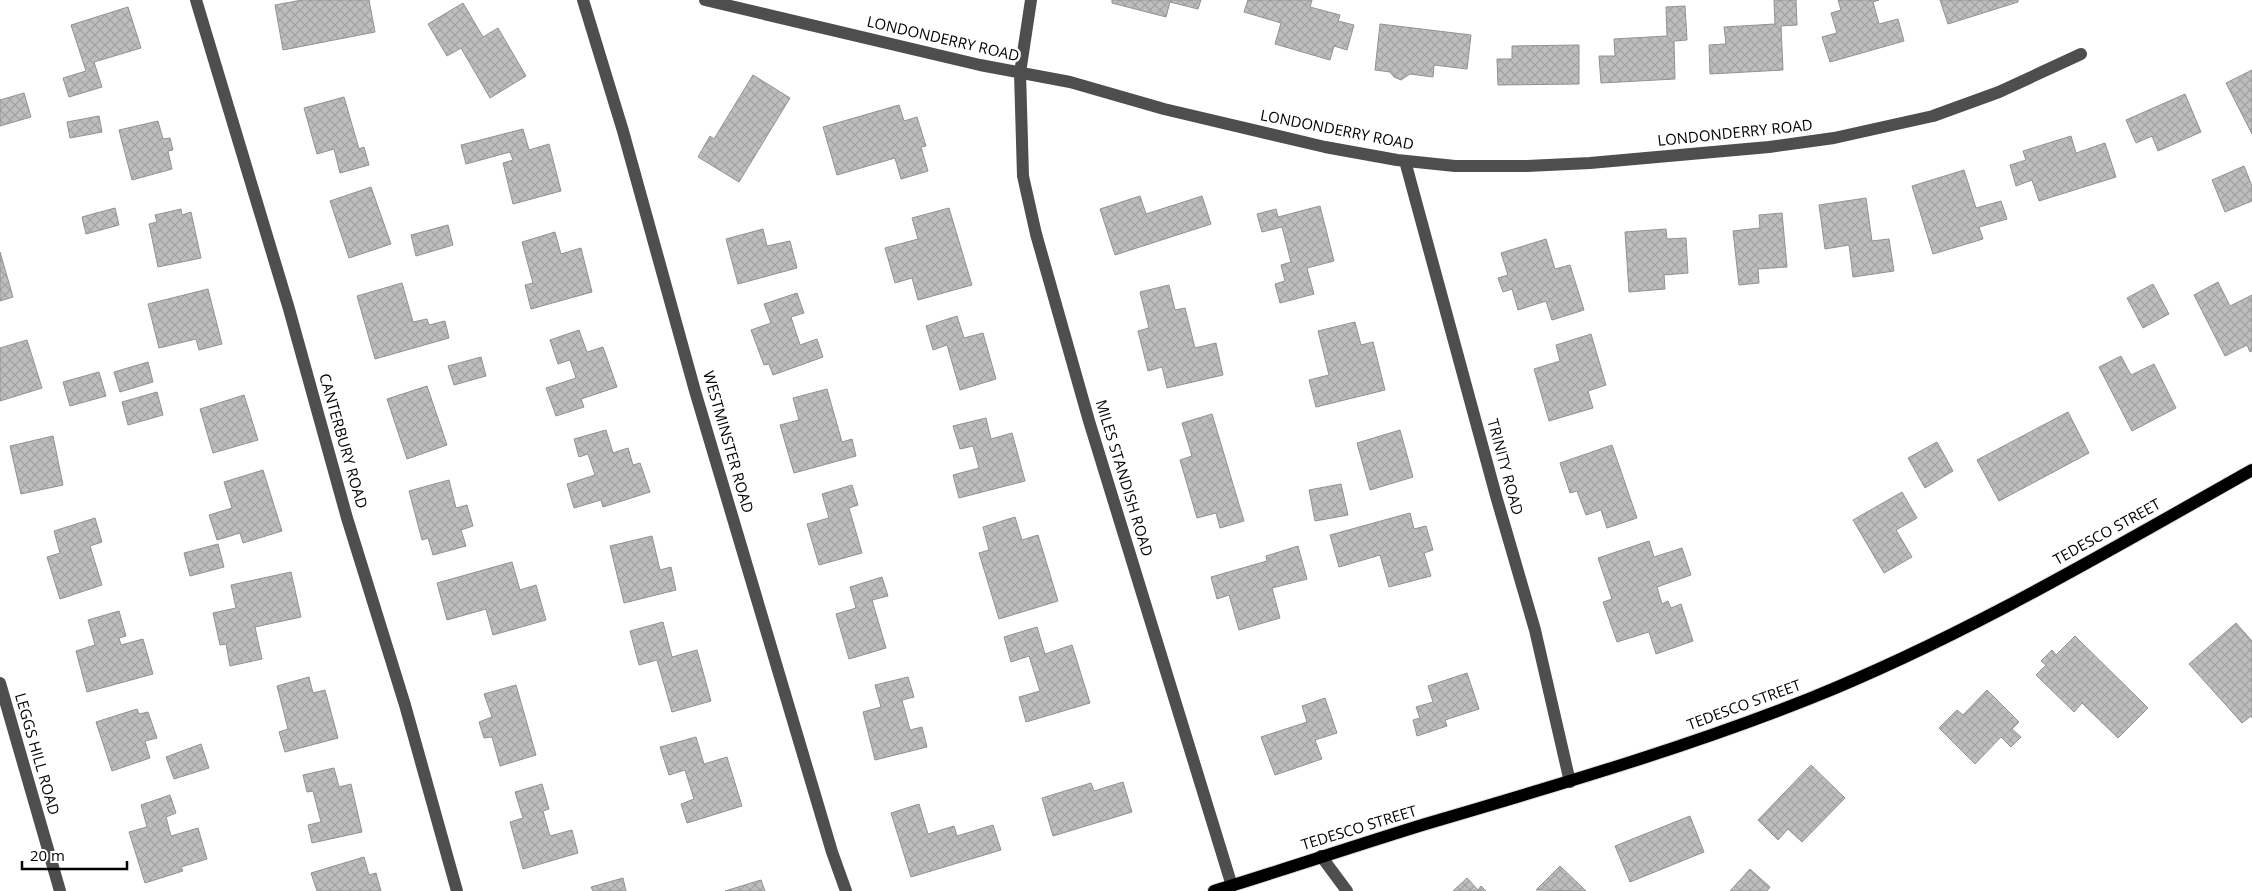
<svg xmlns="http://www.w3.org/2000/svg" width="2252" height="891" viewBox="0 0 2252 891" font-family="'Open Sans',sans-serif">
	<defs>
		<pattern id="building-cross-hatch" width="8" height="8" patternUnits="userSpaceOnUse" patternTransform="scale(1.25)"><rect width="8" height="8" fill="#bebebe"/><path d="M0 0l8 8M0 8l8-8" fill="none" stroke="#a2a2a2"/></pattern>
	</defs>
	<rect width="100%" height="100%" fill="#fff"/>
	<!-- building -->
	<path fill="url(#building-cross-hatch)" stroke="#929292" d="M302,0H369L375,32L283,50L275,5Z
		M1112,0H1201L1198,9L1170,2L1166,17L1112,3Z
		M1248,0H1312L1310,7L1340,15L1338,21L1354,25L1347,50L1334,46L1330,60L1275,44L1281,23L1244,12Z
		M1774,0H1796L1797,25L1781,26L1783,70L1710,74L1709,45L1726,44L1724,27L1775,24Z
		M1838,0H1879L1873,2L1879,24L1898,19L1904,41L1830,62L1822,37L1837,33L1831,13L1841,10Z
		M1940,0H2018V2L1948,24Z
		M463,3L483,37L498,28L526,76L490,98L461,48L447,56L428,24Z
		M1685,6L1687,40L1674,41L1675,79L1601,83L1599,56H1615L1614,39L1667,36L1666,7Z
		M128,7L141,48L94,62L102,87L69,97L63,78L86,71L71,25Z
		M1380,24L1471,35L1467,69L1434,65L1433,77L1410,74L1401,80L1394,77L1390,72L1375,70Z
		M1579,45V84L1498,85L1497,59H1512V46Z
		M2252,70V134L2226,83Z
		M753,75L790,98L739,182L698,157L710,136L714,139Z
		M24,93L31,117L0,126V100Z
		M2185,94L2201,132L2158,151L2152,136L2136,143L2126,120Z
		M344,97L359,149L364,147L369,165L340,173L334,149L317,154L304,108Z
		M899,105L904,121L917,117L926,146L921,147L928,171L901,179L895,158L837,175L823,127Z
		M99,116L102,132L70,138L67,122Z
		M158,121L163,139L170,138L173,150L168,151L172,169L132,180L119,130Z
		M523,129L529,150L549,144L561,191L513,204L503,163L513,160L510,152L466,164L461,145Z
		M2071,136L2076,153L2105,143L2116,177L2039,201L2032,180L2016,186L2010,165L2026,160L2023,151Z
		M2244,166L2252,186V201L2225,212L2212,180Z
		M1964,170L1976,208L2001,201L2007,219L1979,227L1983,239L1933,254L1912,186Z
		M371,187L391,244L349,258L330,201Z
		M1140,196L1146,214L1202,196L1211,224L1115,255L1100,209Z
		M1866,198L1872,241L1889,239L1894,271L1853,277L1849,245L1825,249L1819,205Z
		M1320,206L1334,261L1307,268L1314,294L1280,303L1275,284L1285,281L1281,265L1291,262L1282,227L1262,232L1257,214L1276,209L1278,217Z
		M115,208L119,225L86,234L82,217Z
		M949,208L972,285L918,300L912,278L895,283L885,248L918,239L912,218Z
		M181,209L182,215L191,212L201,258L158,267L149,224L157,222L155,215Z
		M1782,213L1787,267L1758,269L1759,283L1739,285L1733,231L1760,228L1759,215Z
		M448,225L453,245L416,256L411,235Z
		M763,229L767,246L790,241L797,268L738,284L726,239Z
		M1666,229L1667,239L1686,238L1688,273L1664,275L1665,289L1629,292L1625,232Z
		M555,232L561,254L581,248L592,292L531,309L525,285L533,283L522,242Z
		M1546,239L1555,269L1570,265L1584,310L1552,320L1546,301L1518,310L1512,289L1503,292L1498,278L1508,275L1501,253Z
		M0,252L13,297L0,301Z
		M2218,282L2230,306L2252,295V351L2250,352L2247,345L2225,356L2194,295Z
		M402,283L413,322L427,319L429,325L445,321L449,338L375,359L357,296Z
		M2153,284L2169,314L2143,328L2127,298Z
		M1169,285L1175,310L1185,308L1195,348L1216,343L1223,375L1167,388L1162,367L1148,371L1138,331L1149,328L1140,292Z
		M208,289L222,344L199,350L196,339L159,348L148,304Z
		M797,293L804,313L791,317L800,345L817,339L823,357L773,375L769,364L764,365L751,330L771,323L764,304Z
		M957,316L964,338L983,333L996,379L960,390L947,345L933,350L926,326Z
		M1355,322L1361,345L1373,342L1385,390L1316,407L1309,380L1329,375L1318,331Z
		M579,330L587,352L603,347L617,387L581,399L584,407L556,416L546,388L576,378L570,360L558,364L550,340Z
		M1591,334L1606,385L1588,391L1593,408L1549,421L1534,369L1560,361L1556,345Z
		M27,340L42,388L0,401V348Z
		M2121,356L2131,375L2154,364L2176,408L2132,431L2099,367Z
		M481,357L486,376L454,385L448,366Z
		M148,362L153,382L120,392L114,372Z
		M99,372L106,396L70,406L63,382Z
		M427,386L447,445L407,459L387,399Z
		M827,389L842,442L852,439L856,456L794,473L780,425L799,420L793,398Z
		M157,392L163,415L128,425L122,402Z
		M244,395L258,440L213,453L200,409Z
		M2068,412L2089,453L1999,501L1977,460Z
		M1212,414L1244,521L1220,528L1216,513L1197,518L1180,460L1192,456L1182,423Z
		M986,418L991,439L1012,433L1025,481L959,498L953,475L979,468L973,446L960,449L953,426Z
		M606,430L613,453L628,448L633,465L640,463L650,492L603,507L601,500L574,508L567,484L595,475L588,454L579,457L574,439Z
		M1400,430L1413,477L1370,490L1357,443Z
		M53,436L63,485L21,494L10,446Z
		M1937,442L1953,471L1925,488L1908,458Z
		M1612,445L1637,518L1607,528L1601,510L1586,515L1577,491L1570,493L1560,463Z
		M263,470L282,531L243,543L240,533L217,540L209,515L232,508L224,482Z
		M449,480L456,508L467,505L473,526L461,530L466,546L433,555L428,538L422,540L409,491Z
		M1341,484L1348,515L1315,521L1309,490Z
		M852,485L858,505L849,508L862,553L819,565L807,524L829,518L822,494Z
		M1902,492L1917,518L1896,530L1912,557L1884,573L1853,520Z
		M1410,513L1414,529L1426,526L1433,550L1424,553L1431,576L1389,587L1380,555L1339,567L1330,535Z
		M1015,517L1022,540L1038,535L1058,601L999,619L979,553L989,550L983,527Z
		M95,518L102,542L90,546L102,585L60,599L47,557L60,553L54,531Z
		M652,536L660,570L671,567L676,590L624,603L610,546Z
		M1649,541L1654,557L1682,548L1691,575L1657,587L1662,604L1668,601L1671,608L1681,604L1693,641L1656,654L1649,632L1617,642L1603,602L1612,599L1598,558Z
		M218,544L224,567L190,576L184,553Z
		M1298,546L1307,579L1272,588L1280,618L1239,630L1229,595L1217,599L1211,577L1267,561L1266,556Z
		M512,562L520,590L536,585L546,620L493,635L486,609L447,620L437,583Z
		M291,572L301,617L255,627L262,659L230,666L226,644L220,645L213,613L236,608L231,585Z
		M882,577L888,596L872,600L886,648L849,659L836,614L856,608L850,587Z
		M119,611L126,636L119,638L121,645L143,639L153,674L87,692L76,651L95,645L88,620Z
		M663,622L672,657L697,650L711,701L672,712L657,660L639,665L630,631Z
		M2236,623L2252,641V718L2251,716L2242,723L2189,664Z
		M1037,627L1045,654L1072,645L1090,703L1026,722L1019,697L1040,691L1029,656L1011,662L1004,637Z
		M2075,636L2148,708L2118,738L2082,703L2074,712L2036,675L2046,665L2041,661L2052,650L2056,655Z
		M1467,673L1479,709L1445,720L1447,726L1417,736L1413,720L1420,718L1416,707L1433,702L1428,686Z
		M309,677L313,693L325,690L338,738L285,752L279,732L288,729L277,686Z
		M908,677L914,697L902,700L910,730L922,727L927,747L875,760L863,712L881,707L875,685Z
		M516,685L536,755L500,766L492,737L484,738L479,722L492,717L484,694Z
		M1987,690L2019,722L2012,729L2021,737L2011,747L2001,737L1975,764L1939,728L1957,710L1963,715Z
		M1325,698L1337,733L1315,740L1322,759L1275,775L1261,737L1307,722L1302,706Z
		M137,709L139,714L148,712L157,738L145,741L150,758L112,771L96,722Z
		M696,737L704,764L727,757L742,806L687,823L681,804L694,799L685,770L669,775L660,747Z
		M201,744L209,768L174,779L166,757Z
		M1811,765L1845,798L1802,842L1788,829L1778,840L1758,820Z
		M334,768L339,787L351,784L362,832L312,843L308,825L321,822L313,791L307,792L303,775Z
		M1123,782L1132,812L1053,836L1042,798L1091,783L1094,791Z
		M542,784L549,809L543,811L550,836L572,830L578,853L523,869L510,822L523,818L515,792Z
		M170,795L176,813L166,817L171,836L198,828L207,859L181,867L183,871L145,883L129,832L147,827L141,805Z
		M919,804L928,834L954,826L957,836L993,825L1001,850L911,877L891,813Z
		M1690,816L1704,852L1630,882L1615,846Z
		M364,857L369,875L376,873L381,891H317L311,873Z
		M1560,866L1586,891L1536,890Z
		M1750,869L1770,887L1767,891H1730Z
		M623,878L626,891H593L591,887Z
		M1467,878L1478,890L1481,886L1486,891H1453Z
		M761,880L765,891H725Z"/>
	<g fill="none" stroke-linecap="round" stroke-linejoin="round">
		<!-- major casing -->
		<g stroke="#dbdbdb" stroke-width="14">
			<path id="major" d="M1214,891C1283,870 1351,847 1419,826C1551,787 1683,749 1811,698C1965,636 2108,551 2252,470"/>
		</g>
		<!-- minor -->
		<path stroke="#4e4e4e" stroke-width="12" d="M196,0L289,309L347,518L405,705L457,891
			M583,0L623,131L695,391L832,852L846,891
			M705,0L980,65L1070,82L1164,109L1325,147L1397,160L1455,166H1527L1590,163L1769,147L1834,138L1933,116L1999,92L2081,54
			M1031,0L1020,73L1023,176L1036,234L1089,421L1232,886
			M1405,161L1496,496L1535,630L1570,782
			M0,683L60,891
			M1321,856L1347,891"/>
		<!-- major -->
		<use href="#major" stroke="#000" stroke-width="12"/>
	</g>
	<g text-anchor="middle" stroke-width="5" stroke-linejoin="round" paint-order="stroke">
		<!-- street labels -->
		<g font-size="15" fill="#000" stroke="#fff">
			<text transform="translate(943 39) rotate(13)" y="5">LONDONDERRY ROAD</text>
			<text transform="translate(1337 130) rotate(11)" y="5">LONDONDERRY ROAD</text>
			<text transform="translate(1735 133) rotate(-6)" y="5">LONDONDERRY ROAD</text>
			<text transform="translate(343 441) rotate(74)" y="5">CANTERBURY ROAD</text>
			<text transform="translate(728 442) rotate(74)" y="5">WESTMINSTER ROAD</text>
			<text transform="translate(1505 467) rotate(75)" y="5">TRINITY ROAD</text>
			<text transform="translate(1124 478) rotate(73)" y="5">MILES STANDISH ROAD</text>
			<text transform="translate(2107 532) rotate(-29)" y="5">TEDESCO STREET</text>
			<text transform="translate(1744 705) rotate(-20)" y="5">TEDESCO STREET</text>
			<text transform="translate(37 754) rotate(74)" y="5">LEGGS HILL ROAD</text>
			<text transform="translate(1359 828) rotate(-17)" y="5">TEDESCO STREET</text>
		</g>
	</g>
	<!-- scale -->
	<path d="M22 861v8h105v-8" fill="none" stroke="#000000" stroke-width="2.5"/>
	<text x="30" y="861" font-size="15" fill="#000000" stroke="#ffffff" stroke-width="4" paint-order="stroke">20 m</text>
</svg>
